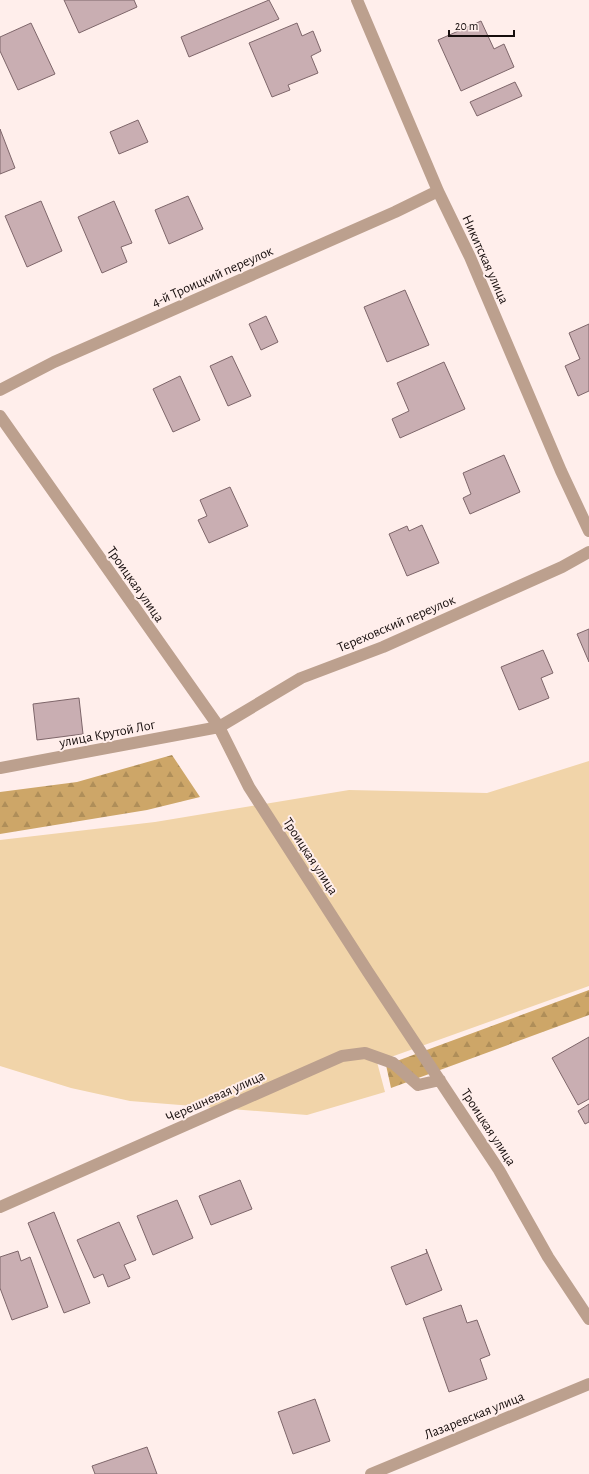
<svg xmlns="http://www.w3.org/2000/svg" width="589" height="1474" viewBox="0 0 589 1474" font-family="'Alegreya Sans',sans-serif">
	<defs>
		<pattern id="forest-firs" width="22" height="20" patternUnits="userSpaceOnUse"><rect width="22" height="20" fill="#cda668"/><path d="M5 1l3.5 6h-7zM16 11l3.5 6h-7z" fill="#af8e59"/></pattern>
	</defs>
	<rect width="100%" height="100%" fill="#ffeeeb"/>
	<!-- green -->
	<path fill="#f1d4a9" d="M589,761V986L377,1062L385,1092L307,1115L130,1101L71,1088L0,1066V840L155,822L349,790L487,793Z"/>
	<!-- forest -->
	<path fill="url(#forest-firs)" d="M172,755L200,797L147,810L0,834V792L77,782Z
		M589,990V1015L391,1088L386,1065Z"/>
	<!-- building -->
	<path fill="#c9aeb2" stroke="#7e666a" d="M64,0H134L137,7L79,33Z
		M269,0L279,19L189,57L181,37Z
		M481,21L494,49L504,44L514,67L461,91L438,40Z
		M31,23L55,74L18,90L0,51V37Z
		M297,23L302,36L313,31L321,51L311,56L318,73L288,85L290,90L272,97L249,43Z
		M515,82L522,96L477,116L470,102Z
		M138,120L148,142L119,154L110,132Z
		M0,129L15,168L0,174Z
		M188,196L203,229L169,244L155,210Z
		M41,201L62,251L27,267L5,216Z
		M114,201L132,243L121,247L127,262L102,273L78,217Z
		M405,290L429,345L387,362L364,307Z
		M266,316L278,342L261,350L249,324Z
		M589,324V391L578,396L565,366L580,359L569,333Z
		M232,356L251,396L228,406L210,366Z
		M444,362L465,409L400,438L392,419L409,411L397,383Z
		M180,376L200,420L173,432L153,389Z
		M504,455L520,492L470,514L463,498L471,494L463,473Z
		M230,487L248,526L209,543L198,520L207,516L200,500Z
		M422,525L439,563L407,576L389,534L407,526L409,531Z
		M589,629V662L577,634Z
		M543,650L553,673L541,678L549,698L519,710L501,667Z
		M79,698L83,734L37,740L33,704Z
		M589,1037V1099L578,1105L552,1058Z
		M589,1104V1122L585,1124L578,1111Z
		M240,1180L252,1209L211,1225L199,1196Z
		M177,1200L193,1238L153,1255L137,1216Z
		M54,1212L90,1303L64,1313L28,1223Z
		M119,1222L136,1260L124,1265L130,1278L108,1287L103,1274L94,1278L77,1240Z
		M426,1249L442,1290L406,1305L391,1267L427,1253Z
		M18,1251L21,1261L30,1257L48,1307L12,1320L0,1288V1257Z
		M461,1305L467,1323L477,1320L490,1355L480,1359L487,1379L449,1392L423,1318Z
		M315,1399L330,1441L293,1454L278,1412Z
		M147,1447L157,1474H95L92,1466Z"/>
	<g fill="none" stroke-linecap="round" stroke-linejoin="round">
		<!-- minor -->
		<path stroke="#bca08e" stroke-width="12" d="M357,0L438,191L470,257L561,471L589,531
			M0,390L54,362L395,212L438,191
			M0,416L219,727L249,787L368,972L499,1170L548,1257L589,1319
			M0,768L219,727L301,678L383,647L562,567L589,552
			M0,1207L342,1056L365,1053L393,1063L418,1085L440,1080
			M371,1474L589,1384"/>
	</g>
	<g text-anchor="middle" stroke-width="4" stroke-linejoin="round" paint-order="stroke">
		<!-- street labels -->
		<g font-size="14" fill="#170e0d" stroke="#ffeeeb">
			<text transform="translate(486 259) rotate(66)" y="5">Никитская улица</text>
			<text transform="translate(212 276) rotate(-24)" y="5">4-й Троицкий переулок</text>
			<text transform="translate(136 584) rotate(55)" y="5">Троицкая улица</text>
			<text transform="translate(396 623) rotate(-23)" y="5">Тереховский переулок</text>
			<text transform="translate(107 733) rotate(-11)" y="5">улица Крутой Лог</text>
			<text transform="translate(311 856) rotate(57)" y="5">Троицкая улица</text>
			<text transform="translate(215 1096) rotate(-24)" y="5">Черешневая улица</text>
			<text transform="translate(489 1127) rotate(57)" y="5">Троицкая улица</text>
			<text transform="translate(474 1415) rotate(-22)" y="5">Лазаревская улица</text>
		</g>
	</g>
	<!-- scale -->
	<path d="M449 30v6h65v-6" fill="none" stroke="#170e0d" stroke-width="2"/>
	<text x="455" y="30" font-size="12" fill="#170e0d" stroke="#ffeeeb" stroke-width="3" paint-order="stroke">20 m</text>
</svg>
